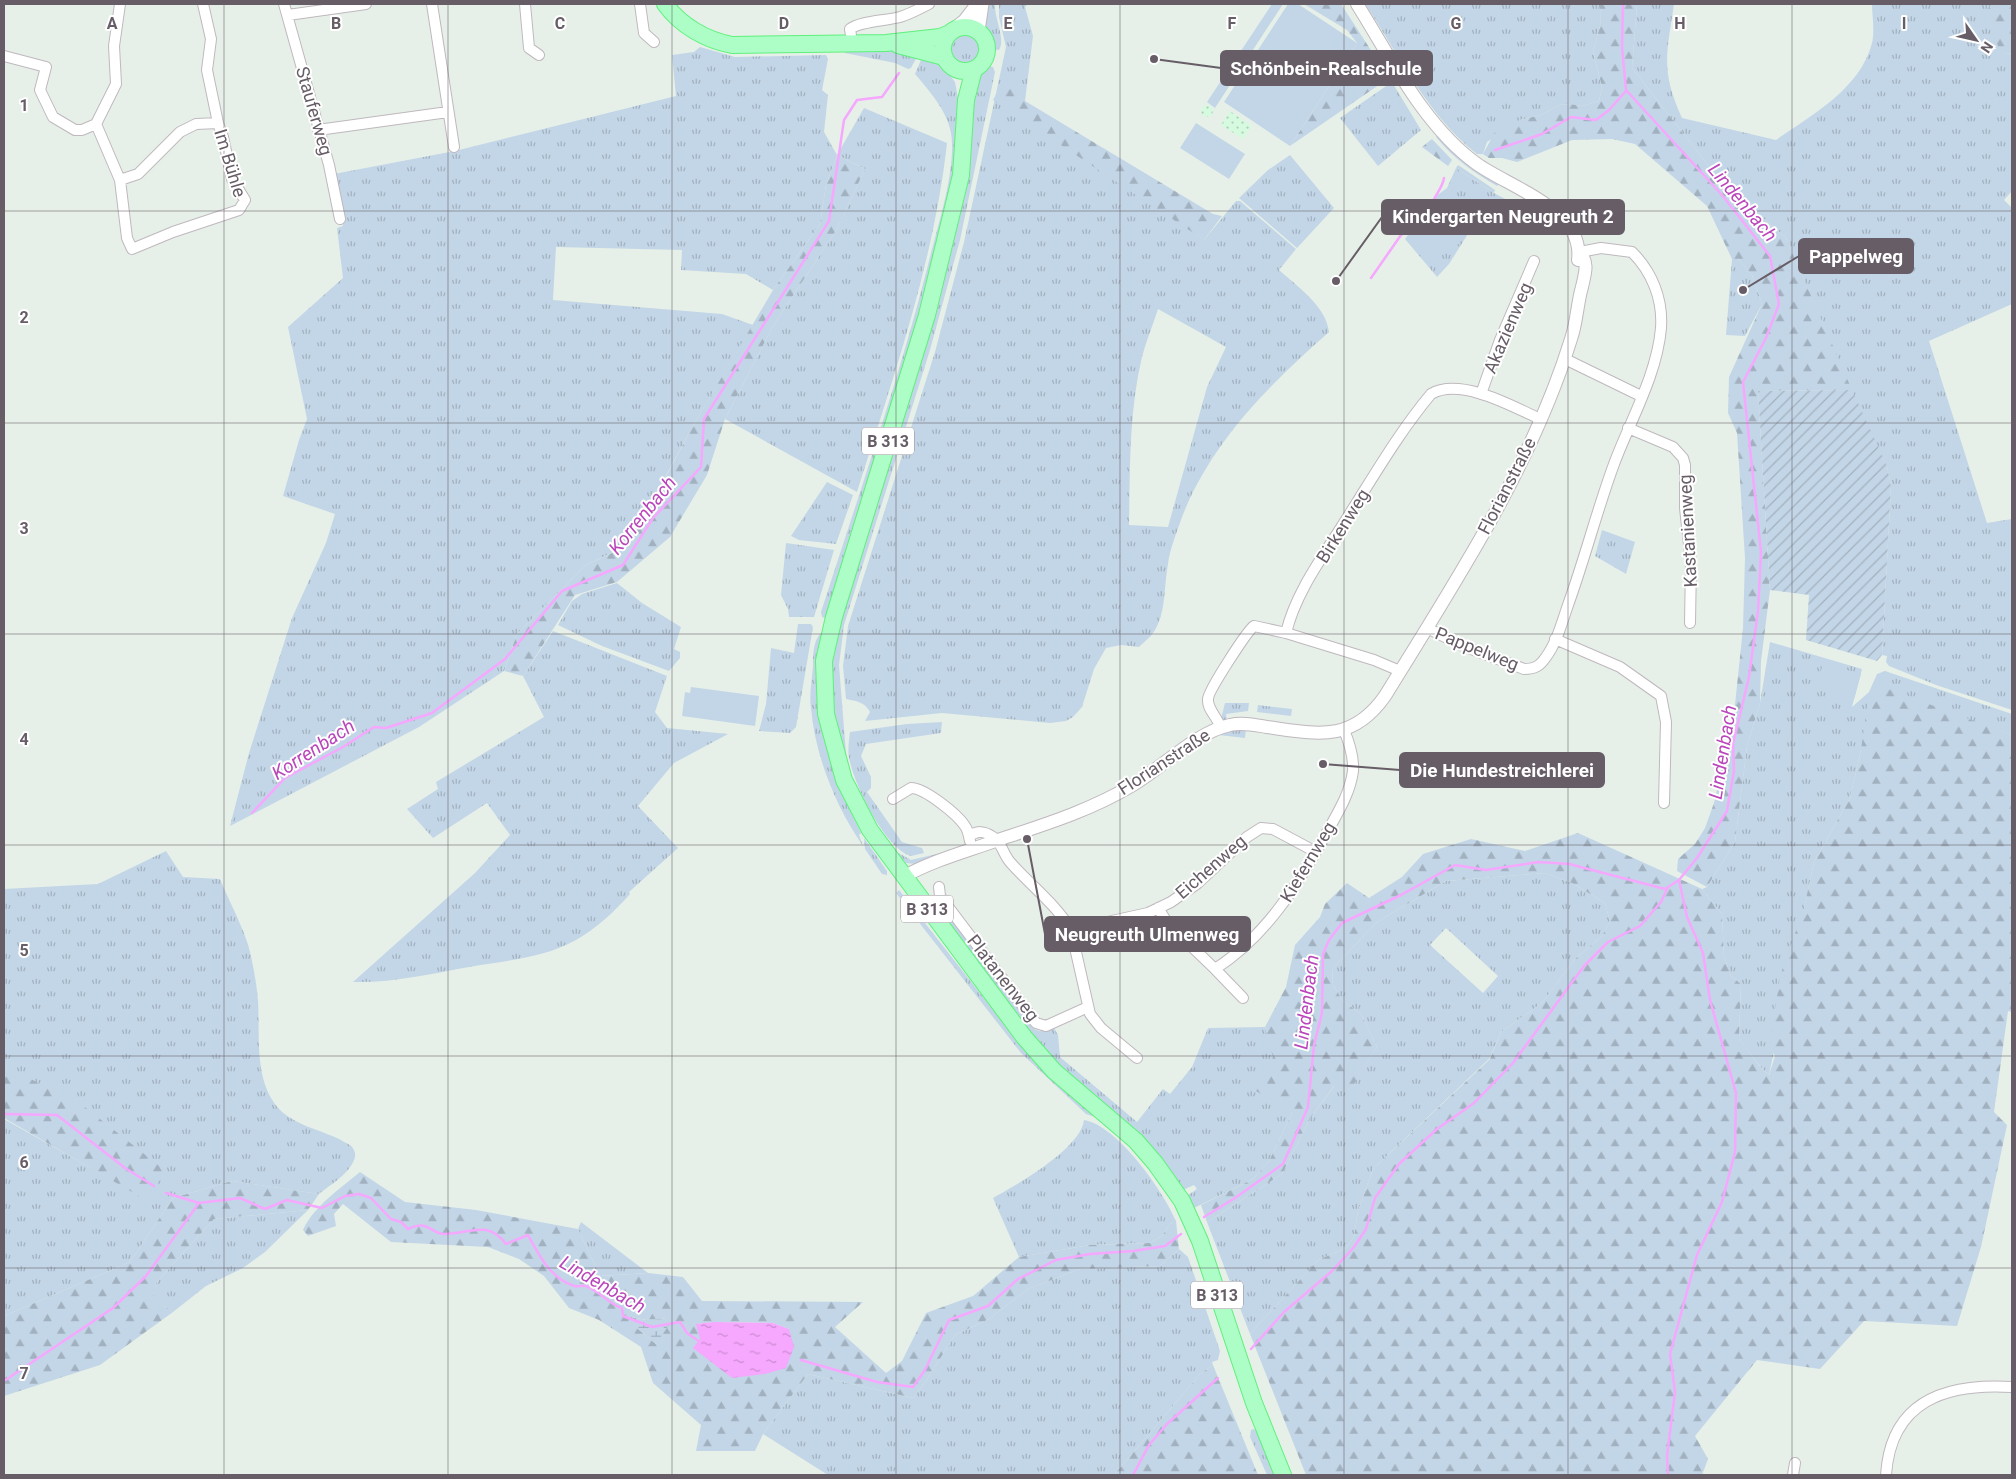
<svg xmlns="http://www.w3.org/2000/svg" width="2016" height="1479" viewBox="0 0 2016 1479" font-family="Roboto,sans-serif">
	<defs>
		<pattern id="grass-tufts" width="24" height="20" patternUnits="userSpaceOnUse" patternTransform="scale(1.25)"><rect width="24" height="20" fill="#c3d6e7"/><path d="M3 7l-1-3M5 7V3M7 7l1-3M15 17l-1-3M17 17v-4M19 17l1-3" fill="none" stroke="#a2b1bf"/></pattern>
		<pattern id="forest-firs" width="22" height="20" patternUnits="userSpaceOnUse" patternTransform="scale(1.25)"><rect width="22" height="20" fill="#c3d6e7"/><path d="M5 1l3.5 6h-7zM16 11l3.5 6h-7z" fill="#a2b1bf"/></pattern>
		<pattern id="wetland-marsh" width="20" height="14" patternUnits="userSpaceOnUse" patternTransform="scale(1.25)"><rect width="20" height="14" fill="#c3d6e7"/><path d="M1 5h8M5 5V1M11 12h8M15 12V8" fill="none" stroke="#a2b1bf"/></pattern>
		<pattern id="sand-dots" width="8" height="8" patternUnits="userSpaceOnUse" patternTransform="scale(1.25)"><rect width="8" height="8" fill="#d6fadf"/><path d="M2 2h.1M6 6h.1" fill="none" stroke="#b1ceb9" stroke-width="1.8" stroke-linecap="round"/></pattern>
		<pattern id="garden-furrows" width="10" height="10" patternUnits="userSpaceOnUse" patternTransform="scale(1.25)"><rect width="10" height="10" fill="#c3d6e7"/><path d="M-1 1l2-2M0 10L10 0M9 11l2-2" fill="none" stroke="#a2b1bf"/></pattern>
		<pattern id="water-ripples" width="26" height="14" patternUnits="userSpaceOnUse" patternTransform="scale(1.25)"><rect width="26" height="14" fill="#f6a7fe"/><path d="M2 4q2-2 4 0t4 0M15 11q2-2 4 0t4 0" fill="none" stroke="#cb8bd1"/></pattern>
	</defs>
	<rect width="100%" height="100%" fill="#e6f0e8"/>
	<!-- grass -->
	<path fill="url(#grass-tufts)" fill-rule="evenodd" d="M986,4H995C994,18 1006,39 999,50L992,49L983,25Z
		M999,4H1027L1025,7L1033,36L1025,101L999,89L1204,240L1236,201H1240L1296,249L1279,270C1298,287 1326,306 1329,332C1269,385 1212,441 1182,517C1177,532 1170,548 1168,564C1164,585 1166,612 1155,630C1151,637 1144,642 1139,647L1121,645L1106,648L1094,669L1082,707L1073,717L1066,721L1050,723L942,713L865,721L870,712C865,702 856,701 846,699L843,666L848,626L935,352L964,242L1006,47L999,17ZM1158,309L1226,347L1207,387L1168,527L1129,525C1130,469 1129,411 1142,357C1146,341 1153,325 1158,309Z
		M1365,4H1598L1601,12L1600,26L1593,52L1602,87L1599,101L1582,106L1570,104L1559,105L1541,115L1520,120L1487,142L1483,154H1477C1427,115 1400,56 1365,4Z
		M1637,4H1674C1667,53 1660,70 1682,118L1776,140C1813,114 1860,89 1872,43C1875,31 1872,16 1872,4H1994L1987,9L2005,53L2012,54V191L2004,200L2012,208V304L1929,341L1987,523L2012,519V710L1936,685L1889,666L1886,662L1887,656L1882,655L1891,486L1887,466L1866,425L1786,238L1722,183L1632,68Z
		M948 49a17 17 0 1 1 34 0a17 17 0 1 1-34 0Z
		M700,47L735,57L826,55L828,59L822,90L828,95L824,132L837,155L864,108L947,143C934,262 893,378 857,492L725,419L773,326L837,229L865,169L837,155L826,185L820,224L773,290L746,274L681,270L682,250L556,247L553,300L722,314L753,325L694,424L628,545L586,565L517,634L504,671L419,727L230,826L249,753L292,618L326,543L335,514L283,496L299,440L307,419L288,327L343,278L337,228L343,226L334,174L455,151L676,96L672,55L694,52Z
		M886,48L919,53L911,68L908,69L895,63L845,53V50Z
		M923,55L940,62L955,82L959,104L956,125L959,144L955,179L923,313L828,614L825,618L822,617L821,612C858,497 898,382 928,265C937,228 953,181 952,143C952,116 931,93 915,74Z
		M987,66L993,67L995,72L960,240L930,350L844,625L839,665L847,766L856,790L874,825L855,792L840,748L831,691L832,642L852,571L932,316L966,175L973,87L979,74Z
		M1392,82L1421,130L1378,166L1340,118Z
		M1438,135L1499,184L1497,186C1474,173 1453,158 1436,137Z
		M1290,155L1334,208L1297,248L1239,198L1268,170Z
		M1456,168L1494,193L1522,208L1519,214L1523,217V222L1509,230L1499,220L1488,222L1478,218L1449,264L1437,277L1405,239L1422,216L1433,207L1435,197L1447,188Z
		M1732,259H1738L1752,275L1762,304L1745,336L1726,335Z
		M827,482L853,495L836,544L799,540L791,536Z
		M1602,530L1635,542L1626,574L1595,556Z
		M786,543L834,550L814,617H789L788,609L781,595Z
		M617,583L642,603L681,627L674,649L680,652V658L669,671L602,646L558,625L572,601L582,594Z
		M798,624H811L813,627L796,727L790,733L759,731L766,704L771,648L794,653Z
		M553,631L667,676L655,712L667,728L728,734L674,763L638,806L678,848L629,892L630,894C615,911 596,929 576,940C544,958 504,961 469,967C430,974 392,983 353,982L475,873L510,835L487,803L433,838L407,809L438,789L436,782L544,717L523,676Z
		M824,631L823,726L839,788L861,833L859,835L863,846C836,807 815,756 811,708C809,694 812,680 813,666C813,655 813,637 824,631Z
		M1770,642L1862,669L1852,707L1869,692L1877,674L1885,671L2012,714V735L1985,726L1861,750L1850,798L1814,862L1769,1075C1759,1067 1748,1050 1739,1039L1741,984L1731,976L1724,956L1722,914L1702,889L1707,887L1735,842L1747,746L1760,703Z
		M1225,703H1249L1248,711L1226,714L1227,721H1224L1221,719Z
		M1258,705L1292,709L1291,716L1257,712Z
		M942,722L941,733L866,744L861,756L871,777V788L867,792L902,842L922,848L924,853L911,856C885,848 856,788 850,762C847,753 849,741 850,732L907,724Z
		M1229,729H1246L1245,738L1219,735Z
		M864,838L887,871V875L882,874L865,849Z
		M958,849L915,864L906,863L895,851L911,860Z
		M166,851L183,877L220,879C229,901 247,934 251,956C254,971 257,986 258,1001C260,1032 255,1070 271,1098C287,1127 323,1128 348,1144C354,1147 357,1154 354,1160C349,1174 330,1185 319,1194L232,1181L173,1198L130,1262L4,1316V1119L144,1198L12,1071L4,1066V889L98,884Z
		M1545,873L1572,883L1605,903L1610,921L1602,936L1576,958L1542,1003L1501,1032L1490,1058L1373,1169L1358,1211L1354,1237L1346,1248L1318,1260L1250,1334L1207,1222L1282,1174L1311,1117L1335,1085L1349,1091L1377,1047L1361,1014L1343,1001L1333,985L1332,969L1377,922L1446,881ZM1446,928L1498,976L1483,993L1430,945Z
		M899,890L1009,1030L1101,1119L1086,1114L1021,1053L896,893Z
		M935,895L1034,1029L1039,1031L1054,1028L1058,1035L1060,1057L1137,1122L1163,1089L1170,1094L1192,1067L1208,1028L1265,1027L1292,1113L1269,1161L1253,1179L1194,1208L1188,1195L1197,1189L1194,1185L1183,1190L1043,1052L938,911L932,898Z
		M1084,1120C1117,1125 1164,1192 1176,1221L1170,1224L1162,1236L1150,1243L1090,1245L1019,1257L993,1198C1017,1185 1081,1148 1084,1120Z
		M308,1210L265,1252L243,1268L206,1286L173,1312L152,1298L156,1283L214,1219Z
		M581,1222L648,1273L600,1276L578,1229Z
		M1179,1249L1188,1257L1220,1351L1218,1360L1212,1362L1213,1365L1200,1374L1114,1475H828L763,1434L808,1374L913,1398L926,1381L955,1335L989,1319L1028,1289L1080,1269L1160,1266Z
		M1253,1429L1257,1431L1274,1475H1267L1250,1437L1251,1430Z"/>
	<!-- forest -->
	<path fill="url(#forest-firs)" fill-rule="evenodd" d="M1304,4H1341L1389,78L1290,146L1357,43L1347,30Z
		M1598,4H1637L1632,68L1722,183L1786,238L1852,390L1758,391L1770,590L1761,661L1760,703L1747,746L1735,842L1707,887L1677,871L1678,859L1695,844L1705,828L1714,803L1734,714L1743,628L1745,558L1737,433L1728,413L1729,377L1762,304L1752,275L1738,259H1732L1707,206L1635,144L1612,139L1572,140L1517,162L1502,158H1489L1483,154L1495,132L1520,120L1541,115L1559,105L1570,104L1582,106L1599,101L1602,87L1593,52L1600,26L1601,12Z
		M1994,4H2012V54L2005,53L2000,48L1983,16L1987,9Z
		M1018,83L1025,101L1213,214L1222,216L1204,240L993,100L999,89Z
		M1432,139L1452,160L1448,166L1422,147Z
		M837,155L865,169L837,229L773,326L725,419L707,475L670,537L617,582L575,595L523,676L504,671L517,634L586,565L629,545L694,424L773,290L820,224L826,185Z
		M1458,165L1495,190L1494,193L1456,168Z
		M1883,687L2012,735V1012L2008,1011L1994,1112L2007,1125L1981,1247L1957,1326L1864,1321L1820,1369L1757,1360L1695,1436L1708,1459L1702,1475H1306L1250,1334L1318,1260L1346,1248L1354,1237L1358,1211L1373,1169L1490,1059L1501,1032L1542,1003L1576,958L1602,936L1610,921L1605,903L1572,883L1545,873L1446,881L1377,922L1332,969L1333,985L1343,1001L1361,1014L1377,1047L1349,1092L1334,1086L1311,1117L1282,1174L1207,1222L1201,1205L1253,1179L1269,1161L1292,1113L1256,1091L1273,1057L1265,1027L1286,987L1295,945L1320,917L1325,904L1347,883L1369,898L1402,877L1423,854L1471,839L1525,851L1578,833L1702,889L1722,914L1724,956L1731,976L1741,984L1739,1039C1748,1049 1759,1068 1769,1075L1775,1056L1770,1046L1780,976L1804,908L1814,862L1850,798L1861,750L1869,692Z
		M4,1066L81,1104L167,1172L144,1199L4,1118Z
		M360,1172L405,1202L476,1210L578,1229L600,1276L648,1273L683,1277L702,1301L863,1302L835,1327L886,1373L902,1361L926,1313L973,1296L1019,1257L1090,1245L1150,1243L1162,1236L1170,1224L1176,1221L1179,1249L1160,1266L1080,1269L1028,1289L989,1319L955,1335L926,1381L913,1398L808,1374L763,1434L755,1451H696L701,1425L653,1383L641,1347L599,1320L569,1308L544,1276L519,1259L488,1247L391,1242L343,1204L334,1214L336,1226L308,1236L303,1230C314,1206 341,1188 360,1172ZM631,1317L646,1320L667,1318L656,1344L638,1329ZM713,1322L773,1323L789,1329L697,1324Z
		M232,1181L319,1194L308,1210L214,1219L156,1283L153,1298L173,1312L100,1365L4,1396V1316L130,1262L173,1198Z
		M1213,1365L1258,1475H1114L1200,1374Z"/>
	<!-- wetland -->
	<path fill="url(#wetland-marsh)" d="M631,1317L646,1320L667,1318L669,1325L656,1344L638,1329L627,1323Z"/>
	<!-- sand -->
	<path fill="url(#sand-dots)" d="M1201 111a6 6 0 1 1 12 0a6 6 0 1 1-12 0Z
		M1230,111L1252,126L1243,139L1221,125Z"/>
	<!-- garden -->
	<path fill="url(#garden-furrows)" d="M1852,390L1887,466L1891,486L1882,655L1877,661L1806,640L1809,595L1770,590L1758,391Z"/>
	<!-- pitch -->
	<path fill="#c3d6e7" d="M1272,4H1283L1215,108L1207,102Z
		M1288,4H1298L1357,43L1290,146L1224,102Z
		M1196,123L1245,154L1229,179L1180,148Z
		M1458,222L1460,244L1426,249L1423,227Z
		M1823,663L1861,674L1854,699L1816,689Z
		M691,687L759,696L755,726L682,716L685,692L690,693Z"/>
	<!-- water -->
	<path fill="url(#water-ripples)" d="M713,1322L773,1323L789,1329L794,1347L786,1368L765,1374L732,1378L693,1348L700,1339L696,1324Z"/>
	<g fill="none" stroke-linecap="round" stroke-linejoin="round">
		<!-- stream -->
		<path stroke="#f6a7fe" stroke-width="2.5" d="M1495,150L1542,134L1571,117L1596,120L1609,110L1626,91
			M1371,278L1401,235L1413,228L1419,213L1431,207C1434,195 1442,190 1444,178
			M252,813L285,778L343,747L374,727L386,728L432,713L505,659L562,591L623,565L653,518L701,467L704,419L829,221L844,120L857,100L882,97L899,73
			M4,1114L57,1115L125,1168L154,1186
			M166,1193L199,1203
			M199,1203L240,1198L265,1209L287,1200L322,1208L345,1196L359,1194L371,1198L391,1219L401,1222L408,1229C430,1219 430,1234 445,1234C470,1234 487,1219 506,1244L528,1235C539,1255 550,1278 574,1286C578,1287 582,1285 586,1286C600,1291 608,1304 622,1308L623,1316L652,1327L680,1322L687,1333L700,1342
			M1204,1217L1235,1198L1283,1164L1308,1107L1314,1045L1322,1013L1323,954L1329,940L1342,923L1401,895L1455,865L1486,870L1539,862L1569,864L1665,889L1679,880L1697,858L1727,811L1734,771L1733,744L1749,677L1758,611L1761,552L1743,382L1766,338L1779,304L1770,256L1722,195L1626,90L1622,47L1623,4
			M1251,1349L1284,1312L1332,1271L1354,1247L1366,1229L1375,1198L1399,1164L1437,1129L1474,1103L1513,1063L1584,966L1608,942L1640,926L1661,902L1668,887
			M801,1360L877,1382L913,1387L925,1370L949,1320L988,1306L1018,1279L1056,1260L1090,1254L1133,1251L1165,1246L1181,1234
			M4,1381L113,1308L146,1276L199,1203
			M1133,1475L1149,1445L1167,1424L1218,1378
			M1668,1475L1667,1456L1675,1392L1670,1354L1697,1255L1722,1202L1735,1152L1736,1093L1710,1000L1703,953L1687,917L1679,880"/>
		<!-- minor casing -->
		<g stroke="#bfb8be" stroke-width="12">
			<path id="minor" d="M120,4L114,46L116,84L96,124L120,180L127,238L132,249L173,232L239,210L245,200L232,179L223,137L218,123L207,70L211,39L203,4
				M284,4L329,165L340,219
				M432,4L454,147
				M525,4L529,48L539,55
				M640,4L644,33L654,42
				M288,15L366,4
				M852,42L850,29C860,21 885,21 900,17C910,14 919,9 929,4
				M4,56L46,67L40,90L53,117L75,130H82L96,124
				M318,130L448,112
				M120,180L138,174L180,132L196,124L218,123
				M1565,359L1641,396
				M1481,394L1500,340L1534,261
				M1628,428L1673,447L1683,458L1685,465V508L1691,563L1690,623
				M1427,628L1463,646L1524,669C1535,669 1540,666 1546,657C1557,642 1562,622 1568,605C1585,558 1597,510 1614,464C1630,421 1657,375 1661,328C1663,299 1652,272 1632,252L1601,248L1580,252
				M1286,633L1374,660L1400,671
				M1555,639L1620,667L1661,696L1666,722L1664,803
				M1220,727C1218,717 1207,710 1208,699C1208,691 1247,631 1254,626L1286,633C1296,590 1327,551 1349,515C1375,474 1400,431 1431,394C1460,377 1512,406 1540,419
				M893,799L911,788C925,788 958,815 965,826C968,830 969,836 970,841
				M969,837C976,830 985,831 993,837C1001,841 1003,854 1010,862C1029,884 1056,904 1071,930L1148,913L1171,902L1198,883L1247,837L1261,828L1273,829L1316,852
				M939,887L940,896L1036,1023L1046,1026L1088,1007
				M1158,908L1168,924L1215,969
				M1071,930L1090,1014L1101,1028L1137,1058
				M1243,998L1215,969C1266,936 1297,886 1326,834C1337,814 1350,794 1353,771C1354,757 1349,742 1344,730
				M1793,1475L1795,1463
				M1886,1475C1891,1400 1947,1383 2012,1387"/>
		</g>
		<!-- tertiary casing -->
		<g stroke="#bfb8be" stroke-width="14">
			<path id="tertiary" d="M1357,4C1391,58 1424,126 1477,164C1509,187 1585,210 1578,260
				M903,877C934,860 965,852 998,840C1043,825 1089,811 1131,786C1162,768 1196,732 1230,725C1242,722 1255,725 1267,727C1317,734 1352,743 1385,696C1455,582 1531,468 1571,339C1577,322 1577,304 1582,287C1585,273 1589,264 1580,252"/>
		</g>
		<!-- secondary casing -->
		<g stroke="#bfb7be" stroke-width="17">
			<path id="secondary" d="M956,29L965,22L979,4
				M977,31L981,4"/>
		</g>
		<!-- primary casing -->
		<g stroke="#5ef07b" stroke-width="18">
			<path id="primary" d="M665,4C681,26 706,40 732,45L886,43L940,37L950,33
				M943 49a22 22 0 1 1 44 0a22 22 0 1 1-44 0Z
				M898,45L944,57
				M974,69L966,100L961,175L927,315L834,617L824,661L826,714L844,780L870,830L1024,1037L1054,1071L1136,1141L1155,1163L1182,1201L1200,1241L1254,1403L1283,1475"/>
		</g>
		<!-- minor -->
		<use href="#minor" stroke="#fff" stroke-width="10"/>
		<!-- tertiary -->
		<use href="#tertiary" stroke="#fff" stroke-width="12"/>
		<!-- secondary -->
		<use href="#secondary" stroke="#fff" stroke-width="15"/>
		<!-- primary -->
		<use href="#primary" stroke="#acfec6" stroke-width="16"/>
	</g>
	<!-- grid -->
	<path fill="none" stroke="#665d66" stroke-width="1" stroke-opacity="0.55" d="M224,4V1475M448,4V1475M672,4V1475M896,4V1475M1120,4V1475M1344,4V1475M1568,4V1475M1792,4V1475M4,211H2012M4,423H2012M4,634H2012M4,845H2012M4,1056H2012M4,1268H2012"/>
	<g text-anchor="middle" stroke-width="4" stroke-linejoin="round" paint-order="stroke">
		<!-- shield labels -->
		<g fill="#fff" stroke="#948e94" stroke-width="1">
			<rect x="862" y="427.5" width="52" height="27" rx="4"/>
			<rect x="901" y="895.5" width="52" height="27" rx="4"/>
			<rect x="1191" y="1281.5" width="52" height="27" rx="4"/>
		</g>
		<g font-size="16" font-weight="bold" fill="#665d66">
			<text x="888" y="447">B 313</text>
			<text x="927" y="915">B 313</text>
			<text x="1217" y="1301">B 313</text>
		</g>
		<!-- street labels -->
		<g font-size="18" fill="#665d66" stroke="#fff">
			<text transform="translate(314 111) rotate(74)" y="6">Stauferweg</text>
			<text transform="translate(230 163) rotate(73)" y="6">Im Bühle</text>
			<text transform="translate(1508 328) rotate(-67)" y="6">Akazienweg</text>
			<text transform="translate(1507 486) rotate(-63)" y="6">Florianstraße</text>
			<text transform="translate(1343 526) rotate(-58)" y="6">Birkenweg</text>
			<text transform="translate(1688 531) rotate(-93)" y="6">Kastanienweg</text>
			<text transform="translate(1477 649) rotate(22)" y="6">Pappelweg</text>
			<text transform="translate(1164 762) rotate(-33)" y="6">Florianstraße</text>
			<text transform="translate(1308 862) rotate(-59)" y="6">Kiefernweg</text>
			<text transform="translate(1211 867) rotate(-41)" y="6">Eichenweg</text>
			<text transform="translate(1003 978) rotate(52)" y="6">Platanenweg</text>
		</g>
		<!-- water labels -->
		<g font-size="19" font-style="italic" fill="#b946ba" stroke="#fff">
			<text transform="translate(1743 202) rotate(50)" y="7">Lindenbach</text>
			<text transform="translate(642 515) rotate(-51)" y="7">Korrenbach</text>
			<text transform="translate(313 749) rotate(-33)" y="7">Korrenbach</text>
			<text transform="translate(1722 752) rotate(-81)" y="7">Lindenbach</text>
			<text transform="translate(1306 1002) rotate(-83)" y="7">Lindenbach</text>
			<text transform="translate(603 1284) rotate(30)" y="7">Lindenbach</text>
		</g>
	</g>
	<g font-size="16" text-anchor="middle" font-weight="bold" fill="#665d66" stroke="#fff" stroke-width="4" stroke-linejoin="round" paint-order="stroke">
		<text x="112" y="29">A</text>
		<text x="336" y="29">B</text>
		<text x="560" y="29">C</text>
		<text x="784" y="29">D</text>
		<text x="1008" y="29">E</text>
		<text x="1232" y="29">F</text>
		<text x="1456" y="29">G</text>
		<text x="1680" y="29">H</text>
		<text x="1904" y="29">I</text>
		<text x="24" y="111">1</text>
		<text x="24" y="323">2</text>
		<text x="24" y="534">3</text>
		<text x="24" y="745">4</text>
		<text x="24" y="956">5</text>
		<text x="24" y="1168">6</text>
		<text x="24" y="1379">7</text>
	</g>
	<!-- callouts -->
	<path fill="none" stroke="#665d66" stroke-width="2" d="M1154 59L1221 68M1336 281L1382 217M1743 290L1799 256M1323 764L1400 770M1027 839L1045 934"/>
	<g fill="#665d66" stroke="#fff" stroke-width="2">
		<circle cx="1154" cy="59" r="5"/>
		<circle cx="1336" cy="281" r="5"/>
		<circle cx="1743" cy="290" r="5"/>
		<circle cx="1323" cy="764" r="5"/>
		<circle cx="1027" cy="839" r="5"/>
	</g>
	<g fill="#665d66" stroke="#665d66" stroke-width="2">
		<rect x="1221" y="51" width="211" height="34" rx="5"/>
		<rect x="1382" y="200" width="242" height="34" rx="5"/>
		<rect x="1799" y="239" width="114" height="34" rx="5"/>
		<rect x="1400" y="753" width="204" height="34" rx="5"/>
		<rect x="1045" y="917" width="205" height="34" rx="5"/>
	</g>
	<g font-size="19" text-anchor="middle" font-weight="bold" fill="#fff">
		<text x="1326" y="75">Schönbein-Realschule</text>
		<text x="1503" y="223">Kindergarten Neugreuth 2</text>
		<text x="1856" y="263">Pappelweg</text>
		<text x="1502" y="777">Die Hundestreichlerei</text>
		<text x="1147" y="941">Neugreuth Ulmenweg</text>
	</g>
	<!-- border -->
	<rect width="2016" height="1479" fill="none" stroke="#665d66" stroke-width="10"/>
	<!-- north arrow -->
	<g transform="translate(1976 40) rotate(124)" stroke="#ffffff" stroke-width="4" paint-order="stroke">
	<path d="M0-4L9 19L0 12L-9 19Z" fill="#665d66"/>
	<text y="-8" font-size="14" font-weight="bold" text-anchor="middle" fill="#665d66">N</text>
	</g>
</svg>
